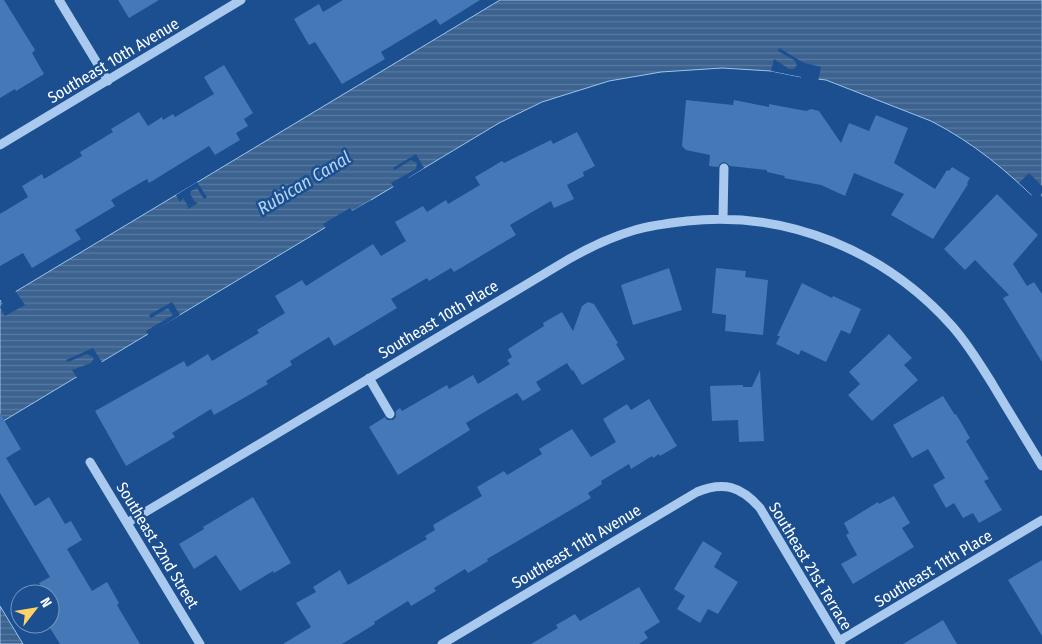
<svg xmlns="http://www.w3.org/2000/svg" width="1042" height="644" viewBox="0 0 1042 644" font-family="'Fira Sans Condensed',sans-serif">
	<defs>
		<pattern id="water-rules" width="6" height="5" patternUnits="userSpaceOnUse" patternTransform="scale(1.25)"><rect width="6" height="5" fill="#3c6290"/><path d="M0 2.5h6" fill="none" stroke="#597aa1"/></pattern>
	</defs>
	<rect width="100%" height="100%" fill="#1b4f8f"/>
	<!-- water -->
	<path fill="url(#water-rules)" stroke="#9cc4f0" d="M500,0H1042V205C1007,171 974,143 931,121L826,80L801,77L771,71L722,68L661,72L609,81L542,102L499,123L0,423V301Z
		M0,606L23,644H0Z"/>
	<!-- pier -->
	<path fill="#1b4f8f" d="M779,48L804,63L821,67L818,82L801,80V77L771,71L774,59L789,69H794L797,65L794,60L778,51Z
		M416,154L424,168L408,178L409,180L395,189L391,183L416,169L417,163L411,160L395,170L393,168Z
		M1029,173L1042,186V193L1040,195L1042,197V205L1040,206L1030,197L1032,195L1019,183Z
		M197,182L207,197L204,199L197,188L191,191L190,194L195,202L198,203L188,209V206L183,198L180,202L176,195Z
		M371,200L372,203L327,230L323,224L350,208L352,211Z
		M14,289L25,305L5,316L0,307L3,304L0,298Z
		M172,302L180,315L161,327L162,329L149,336L146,331L173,315L168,308L151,318L149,315Z
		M93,348L103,364L78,379L72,370L91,363L94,358L87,354L68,362L66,360Z"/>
	<!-- building -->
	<path fill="#4478b7" d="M0,0H4L35,50L32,53L44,74L16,91L15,89L0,98Z
		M118,0H159L129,18Z
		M343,0H480L440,25L436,19L381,52L385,59L342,84L315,42L309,45L294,19L319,4L323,12Z
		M224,65L253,113L244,119L248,126L236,133L240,140L215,155L209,146L149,183L147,179L111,200L115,206L75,230L81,239L32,268L23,253L0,266V214L28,197L22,186L42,174L44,179L82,156L80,152L113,132L111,129L139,112L148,126L162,117L163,120L173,114L175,117L214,94L204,77Z
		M686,100L733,105L734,100L769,107V104L806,111L811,109L819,111L841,143L849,123L869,131L876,115L908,128L894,163L935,189L947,170L949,171L952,167L970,178L967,183L968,184L933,239L891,215L904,194L854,173L845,196L821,185L784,178L785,176L767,172V170L730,166L725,162L721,163L718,167L709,166L710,155L686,150L682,146Z
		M577,132L595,166L583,172L584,176L567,185L574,199L554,208L551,201L510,225L516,235L454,272L451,268L429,281L427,278L391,299L397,308L334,346L329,337L290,361L292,365L266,381L268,384L214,415L211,409L172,433L175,437L126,466L95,411L184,361L187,367L208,354L212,361L259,333L257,330L285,313L275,296L302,280L306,286L373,244L381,256L406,241L395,222L423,206L427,212L446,200L448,204L480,185L475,177L502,161L504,163L551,140L553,144Z
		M997,194L1038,235L1013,264L1027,286L1034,282L1042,294V362L1003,298L1009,295L975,260L965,270L944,249Z
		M669,268L682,310L633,325L621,285Z
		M716,268L746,271L745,277L768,280L763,335L725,331L726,315L712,313Z
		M802,283L832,298L833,296L861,309L850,334L841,330L826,362L801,350L799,355L776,344L780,336H777Z
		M588,302L594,304L618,343L616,344L625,359L582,385L573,370L572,371L567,363L536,382L541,390L523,401L517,393L503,401L466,423L470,430L398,475L369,427L385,417L387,420H393L396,417V411L400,408L402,411L447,385L449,389L473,375L478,384L510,364L507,360L512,357L508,349L544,326L543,323L562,312L573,331L582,306Z
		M889,334L912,358L904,365L918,380L872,421L848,395L860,384L849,372Z
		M760,370L764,441L739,442L738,420L712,421L710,386L743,385V387H752Z
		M943,396L955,415L956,414L970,438L966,441L989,479L984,481L1002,510L979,523L973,513L963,518L954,503L946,508L933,485L945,478L928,449L912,458L893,425Z
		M649,399L677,446L660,456L659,454L653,458L652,456L631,469L629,464L601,481L602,484L588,493L591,498L487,559L488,561L468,573L465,569L434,588L436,591L411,606L408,601L374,622L375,624L342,644H283L311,627L296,603L316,592L313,587L340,570L348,585L427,539L425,536L435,530L433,525L482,496L477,487L504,471L507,475L542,454L539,449L572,429L591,457L616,442L603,419L627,404L631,410Z
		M0,413L21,449L6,458L35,506L49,497L65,524L71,521L82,540L67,549L92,591L107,582L119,603L117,605L140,644H60L50,628V594H46L39,583L50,577L0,493Z
		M894,496L910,523L902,528L914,547L853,584L841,564L857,555L846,535L849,533L844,523L878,502L879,504Z
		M253,497L291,563L274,573L273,571L240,591L216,555L194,569L179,544L204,529L203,527Z
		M703,541L722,553L714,567L738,582L718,614L708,609L700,623L677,609L685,596L674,589Z
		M1042,560V636L1008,580Z
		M639,587L660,622L644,632L648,638L639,644H531L558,628L556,625L575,614L580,621Z
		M943,620L957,644H903Z"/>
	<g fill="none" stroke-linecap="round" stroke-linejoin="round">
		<!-- minor -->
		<path stroke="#a9c9ee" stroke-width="9" d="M59,0L108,81
			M0,145L241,0
			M723,219L724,168
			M369,378L390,414
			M90,462L200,644
			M127,523L569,259C590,247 611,237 635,230C652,225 670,223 687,221C787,210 885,251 952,326C968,344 980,364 993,385C1009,412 1026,439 1042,466
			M839,641L1042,520
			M442,644L697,492C723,481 741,486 760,508L841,644"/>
	</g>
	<g text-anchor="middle" stroke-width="5" stroke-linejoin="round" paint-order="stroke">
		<!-- street labels -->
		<g font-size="16" fill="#fff" stroke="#1b4f8f">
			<text transform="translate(113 60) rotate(-31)" y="6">Southeast 10th Avenue</text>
			<text transform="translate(438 319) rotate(-31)" y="6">Southeast 10th Place</text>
			<text transform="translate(158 545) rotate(59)" y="6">Southeast 22nd Street</text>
			<text transform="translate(576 546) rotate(-31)" y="6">Southeast 11th Avenue</text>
			<text transform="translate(811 566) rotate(59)" y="6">Southeast 21st Terrace</text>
			<text transform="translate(933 568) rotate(-31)" y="6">Southeast 11th Place</text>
		</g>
		<!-- water labels -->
		<g font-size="18" font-style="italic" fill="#b5d3f5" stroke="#1b4f8f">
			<text transform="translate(304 183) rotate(-31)" y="6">Rubican Canal</text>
		</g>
	</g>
	<!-- north arrow -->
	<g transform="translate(35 609) rotate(59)"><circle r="24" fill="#1b4f8f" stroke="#7695bc"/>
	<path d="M0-4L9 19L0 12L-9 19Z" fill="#ffd166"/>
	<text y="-8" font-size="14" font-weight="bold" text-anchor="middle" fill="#ffffff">N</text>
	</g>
</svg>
